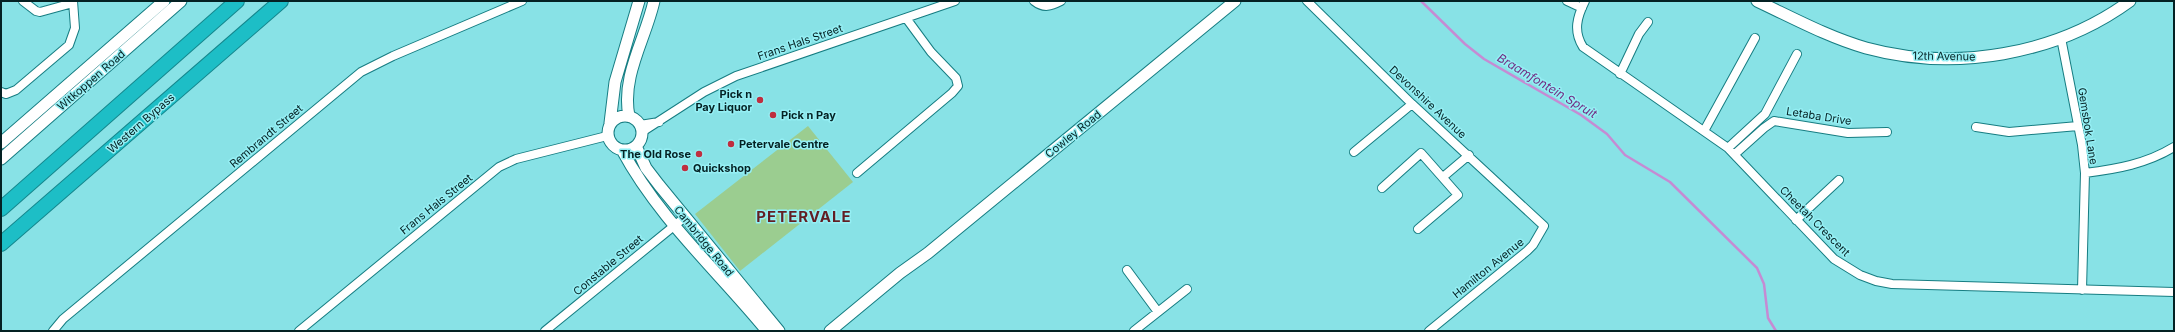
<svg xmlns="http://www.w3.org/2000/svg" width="2175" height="332" viewBox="0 0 2175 332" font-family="Inter,sans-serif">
	<rect width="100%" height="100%" fill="#88e2e6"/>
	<!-- green -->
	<path fill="#9bcd90" d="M808,126L853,182L740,271L695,214Z"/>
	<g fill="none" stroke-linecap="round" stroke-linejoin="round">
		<!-- stream -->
		<path stroke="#c58bd3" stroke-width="2.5" d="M1421,1L1465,44L1484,59L1581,115L1607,134L1625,155L1670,182L1757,268L1764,284L1768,318L1776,331"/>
		<!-- street casing -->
		<g stroke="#167d82" stroke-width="10">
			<path id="street" d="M23,1L36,11L40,12L73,3
				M1034,1C1044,9 1051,6 1061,1
				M1307,1L1412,104L1544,226L1533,245L1527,251L1429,331
				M1567,1L1582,8
				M1585,1C1577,17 1573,31 1583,47L1728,148L1834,259L1860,275L1876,281L1892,284L2174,292
				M2061,38L2082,145L2085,173L2082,290
				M1620,74L1639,34L1648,22
				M1,92L6,94L16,90L69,45L75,28L73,1
				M640,125L659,122
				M1976,127L2009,132L2078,126
				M1704,131L1755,38
				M642,132L704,92L736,76L955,1
				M1728,148L1765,114L1797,54
				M1354,152L1412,104
				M1735,154L1764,128L1774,121L1848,133L1887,132
				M857,173L952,93L958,86L956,78L931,52L906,18
				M2085,173C2117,169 2146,164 2174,147
				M1443,177L1469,155
				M1382,188L1421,153L1458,195L1418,229
				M1796,220L1839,180
				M1127,270L1158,312
				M53,331L63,319L361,72L393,56L522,1
				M299,331L499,167L516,159L607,136
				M545,331L685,217
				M1134,331L1187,289"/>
		</g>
		<!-- secondary casing -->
		<g stroke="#167d82" stroke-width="13">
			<path id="secondary" d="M1757,1C1793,18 1828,37 1866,48C1954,72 2056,55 2130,1
				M608 133a17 17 0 1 1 34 0a17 17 0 1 1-34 0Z
				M629,116C621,76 646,38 654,1
				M610,123L615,82L639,1
				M1,143L164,1
				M636,146L646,168L659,185L779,331
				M622,150C659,219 718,271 767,331
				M1,159L181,1
				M830,331L900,273L928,253L1235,1"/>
		</g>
		<!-- highway casing -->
		<g stroke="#14878d" stroke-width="16">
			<path id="highway" d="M1,209L237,1
				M1,244L281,1"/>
		</g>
		<!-- street -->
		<use href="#street" stroke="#fff" stroke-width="8"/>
		<!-- secondary -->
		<use href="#secondary" stroke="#fff" stroke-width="11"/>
		<!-- highway -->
		<use href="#highway" stroke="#1dbec6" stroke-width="14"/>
	</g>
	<!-- markers -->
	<g fill="#bf2e3f" stroke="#95eff4" stroke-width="1.5">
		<circle cx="760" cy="100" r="4"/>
		<circle cx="773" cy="115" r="4"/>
		<circle cx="731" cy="144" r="4"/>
		<circle cx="699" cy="154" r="4"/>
		<circle cx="685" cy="168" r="4"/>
	</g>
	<g text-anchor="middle" stroke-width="3" stroke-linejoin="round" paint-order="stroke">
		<!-- street labels -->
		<g font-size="11" fill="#042123" stroke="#95eff4">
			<text transform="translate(800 42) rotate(-19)" y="4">Frans Hals Street</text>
			<text transform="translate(1944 56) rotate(1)" y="4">12th Avenue</text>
			<text transform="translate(91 80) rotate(-41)" y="4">Witkoppen Road</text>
			<text transform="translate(1428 102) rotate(43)" y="4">Devonshire Avenue</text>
			<text transform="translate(1819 116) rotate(9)" y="4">Letaba Drive</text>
			<text transform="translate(141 123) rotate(-41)" y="4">Western Bypass</text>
			<text transform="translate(2088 126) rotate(81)" y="4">Gemsbok Lane</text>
			<text transform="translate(1073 134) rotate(-39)" y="4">Cowley Road</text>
			<text transform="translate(266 136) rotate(-40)" y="4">Rembrandt Street</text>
			<text transform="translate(436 204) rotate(-39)" y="4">Frans Hals Street</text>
			<text transform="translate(1815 221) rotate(45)" y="4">Cheetah Crescent</text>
			<text transform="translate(704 241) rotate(51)" y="4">Cambridge Road</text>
			<text transform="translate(608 265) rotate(-40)" y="4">Constable Street</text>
			<text transform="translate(1488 268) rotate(-39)" y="4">Hamilton Avenue</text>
		</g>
		<!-- poi labels -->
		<g font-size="11" font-weight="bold" fill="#042123" stroke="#95eff4" text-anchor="start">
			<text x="752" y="98" text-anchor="end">Pick n<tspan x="752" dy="13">Pay Liquor</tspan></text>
			<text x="781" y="119">Pick n Pay</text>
			<text x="739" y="148">Petervale Centre</text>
			<text x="691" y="158" text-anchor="end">The Old Rose</text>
			<text x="693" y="172">Quickshop</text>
		</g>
		<!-- water labels -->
		<g font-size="12" font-style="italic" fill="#722c82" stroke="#95eff4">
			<text transform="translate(1547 86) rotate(31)" y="4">Braamfontein Spruit</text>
		</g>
		<!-- district labels -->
		<g font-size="15" font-weight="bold" letter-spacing="1" fill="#631e23" stroke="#95eff4">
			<text x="804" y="222">PETERVALE</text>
		</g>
	</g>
	<!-- border -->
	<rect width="2175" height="332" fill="none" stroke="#042123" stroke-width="4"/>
</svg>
